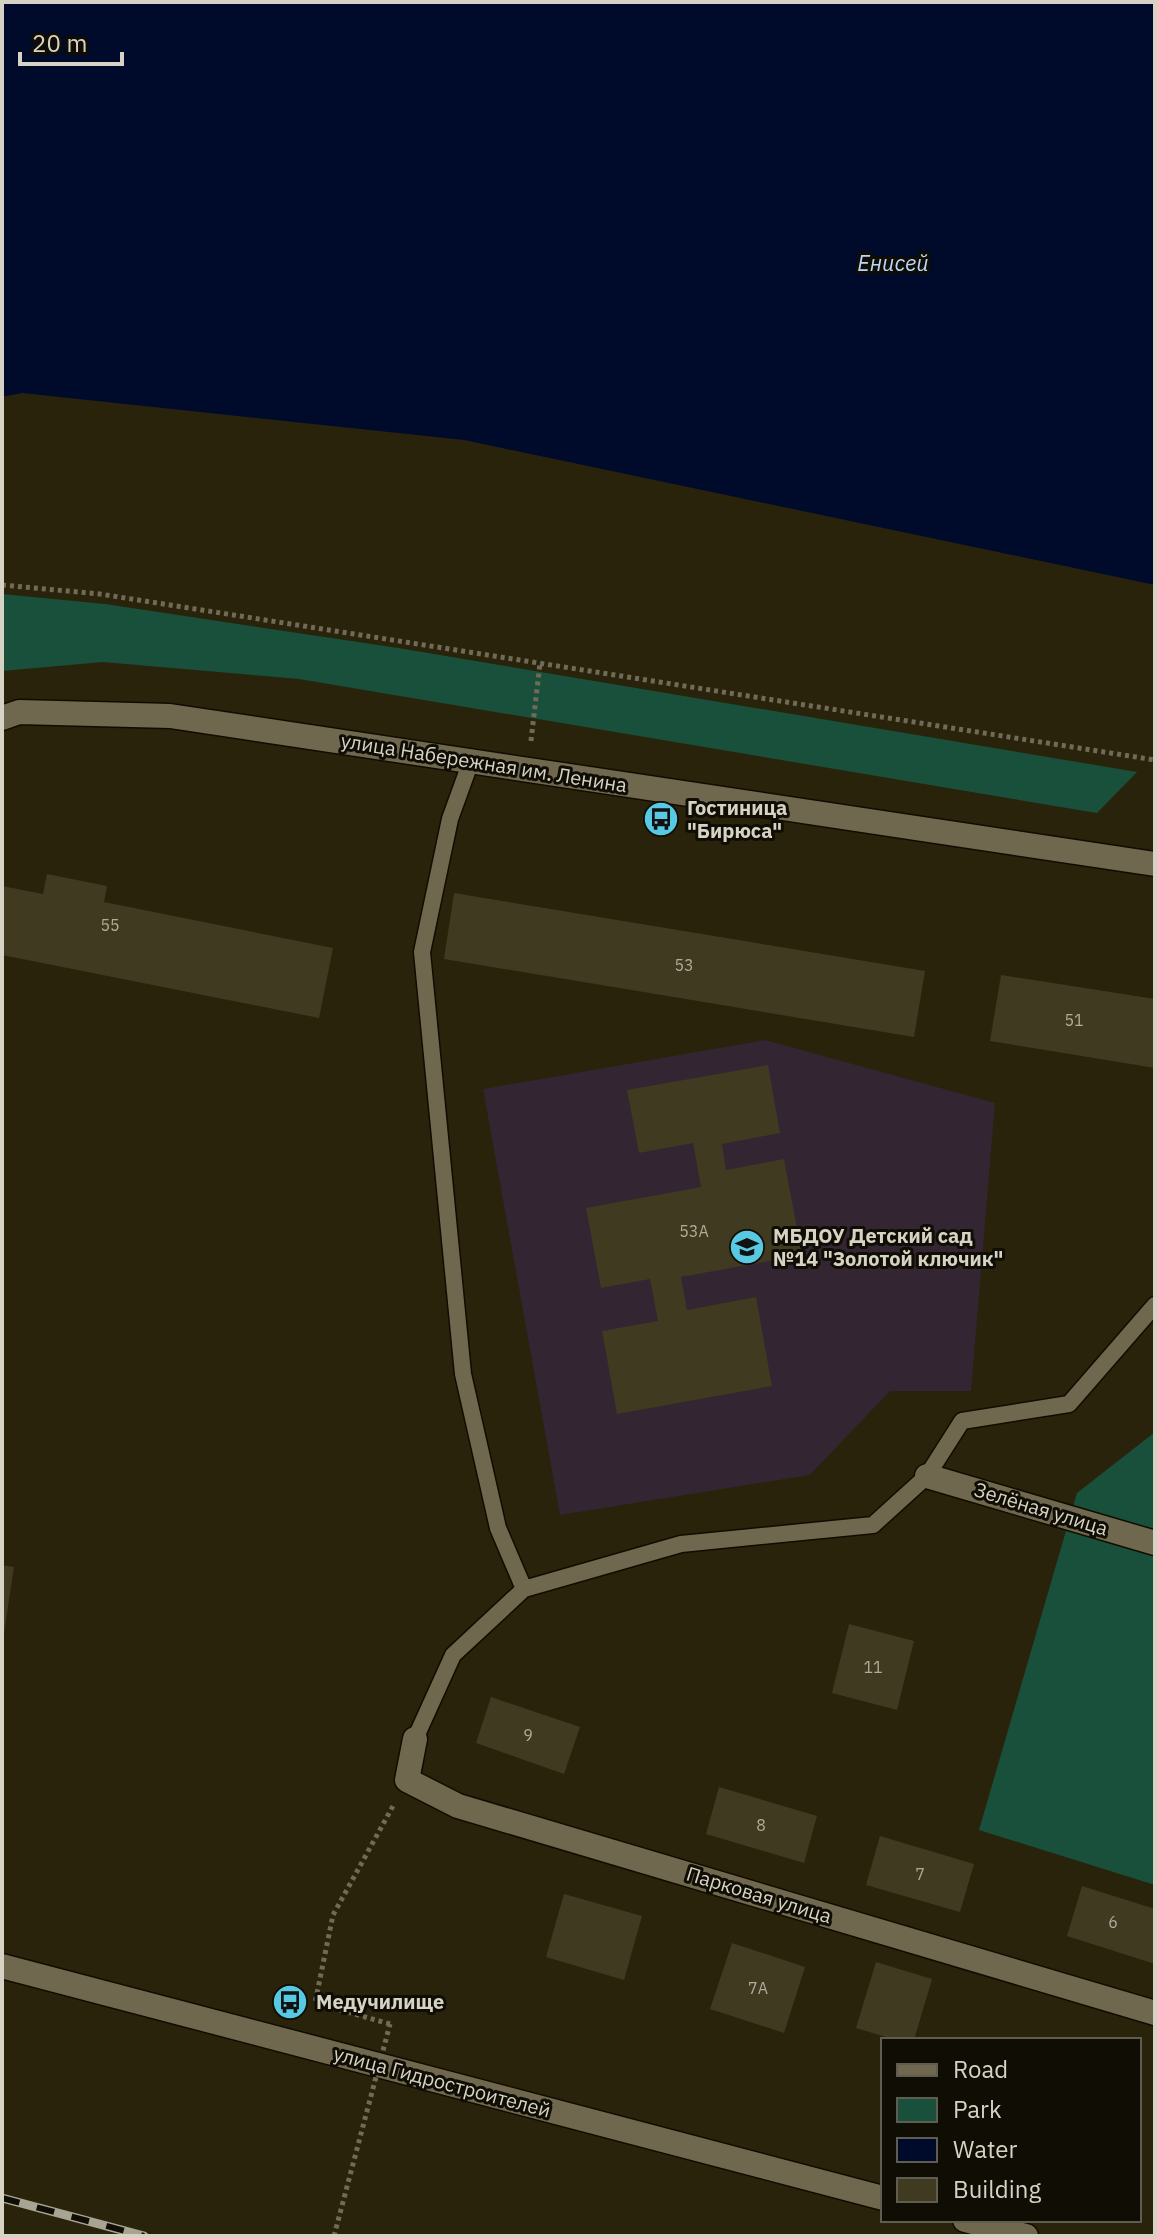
<svg xmlns="http://www.w3.org/2000/svg" width="1157" height="2238" viewBox="0 0 1157 2238" font-family="'IBM Plex Sans',sans-serif">
	<rect width="100%" height="100%" fill="#2a230b"/>
	<!-- education -->
	<path fill="#332532" d="M765,1040L995,1103L971,1391H890L810,1475L560,1515L483,1089Z"/>
	<!-- green -->
	<path fill="#18503c" d="M2,594L105,604L398,648L1137,772L1097,813L299,679L103,662L2,671Z
		M1155,1432V1885L979,1830L1077,1493Z"/>
	<!-- water -->
	<path fill="#000b2c" d="M2,2H1155V585L464,440L22,393L2,397Z"/>
	<!-- building -->
	<path fill="#403a21" d="M47,874L107,886L104,902L333,948L319,1018L2,955V886L43,894Z
		M454,893L925,971L914,1037L444,959Z
		M1001,975L1155,999V1068L990,1041Z
		M768,1065L780,1133L722,1144L726,1170L784,1159L802,1255L681,1277L687,1310L756,1297L772,1386L617,1414L602,1331L658,1321L650,1279L601,1288L586,1208L701,1187L693,1143L639,1153L627,1090Z
		M2,1565L14,1567L4,1633H2Z
		M849,1624L914,1641L897,1710L832,1693Z
		M491,1697L580,1727L564,1774L476,1743Z
		M719,1787L817,1816L804,1863L706,1834Z
		M880,1836L974,1864L960,1912L866,1885Z
		M1082,1886L1155,1909V1964L1067,1936Z
		M564,1894L642,1916L624,1980L546,1957Z
		M732,1943L805,1967L784,2033L710,2009Z
		M876,1962L932,1979L914,2040H896L856,2028Z"/>
	<g fill="none" stroke-linecap="round" stroke-linejoin="round">
		<!-- lane casing -->
		<g stroke="#120c00" stroke-width="19">
			<path id="lane" d="M471,761L450,819L422,952L463,1374L498,1528L524,1589
				M415,1739L453,1655L524,1589L681,1544L873,1525L927,1476L962,1421L1069,1404L1155,1305"/>
		</g>
		<!-- street casing -->
		<g stroke="#120c00" stroke-width="27">
			<path id="street" d="M927,1476L1155,1543
				M415,1739L407,1780L458,1806L1155,2013"/>
		</g>
		<!-- secondary casing -->
		<g stroke="#120c00" stroke-width="27">
			<path id="secondary" d="M2,718L19,712L170,716L1155,864
				M2,1966L883,2198
				M965,2220L1026,2236"/>
		</g>
		<!-- path -->
		<path stroke="#706a56" stroke-width="5" stroke-dasharray="4 4" stroke-linecap="butt" d="M2,585L100,594L1155,760
			M531,741L540,663
			M390,2024L315,2003L333,1915L393,1806"/>
		<!-- lane -->
		<use href="#lane" stroke="#6f684e" stroke-width="16"/>
		<!-- street -->
		<use href="#street" stroke="#6f684e" stroke-width="24"/>
		<!-- secondary -->
		<use href="#secondary" stroke="#6f684e" stroke-width="24"/>
		<!-- rail casing -->
		<g stroke="#a8a493" stroke-width="9">
			<path id="rail" d="M2,2198L144,2236"/>
		</g>
		<!-- rail -->
		<use href="#rail" stroke="#0f0d04" stroke-width="6" stroke-dasharray="18" stroke-linecap="butt"/>
		<!-- path-bridge -->
		<path stroke="#706a56" stroke-width="5" stroke-dasharray="4 4" stroke-linecap="butt" d="M334,2236L390,2024"/>
	</g>
	<!-- icons -->
	<defs>
		<g id="bus-disc" transform="scale(1.8)"><circle r="9.5" fill="#58c9e3" stroke="#0f0d04"/><path d="M-5-6H5V4H4V6H2V4H-2V6H-4V4H-5ZM-3.5-4V0h7V-4ZM-3.5 1.2v1.5H-2V1.2ZM2 1.2v1.5H3.5V1.2Z" fill="#111"/></g>
		<g id="school-disc" transform="scale(1.8)"><circle r="9.5" fill="#58c9e3" stroke="#0f0d04"/><path d="M0-5L7-2L0 1L-7-2ZM-4 1L0 2.5L4 1V4Q0 6-4 4Z" fill="#111"/></g>
	</defs>
	<g fill-rule="evenodd">
		<use href="#bus-disc" x="661" y="819"/>
		<use href="#school-disc" x="747" y="1247"/>
		<use href="#bus-disc" x="290" y="2002"/>
	</g>
	<g text-anchor="middle" stroke-width="6" stroke-linejoin="round" paint-order="stroke">
		<!-- number labels -->
		<g font-size="16" fill="#b0ac9b">
			<text x="110" y="931">55</text>
			<text x="684" y="971">53</text>
			<text x="1074" y="1026">51</text>
			<text x="694" y="1237">53А</text>
			<text x="873" y="1673">11</text>
			<text x="528" y="1741">9</text>
			<text x="761" y="1831">8</text>
			<text x="920" y="1880">7</text>
			<text x="1113" y="1928">6</text>
			<text x="758" y="1994">7А</text>
		</g>
		<!-- street labels -->
		<g font-size="20" fill="#d6d2c4" stroke="#0f0d04">
			<text transform="translate(484 763) rotate(9)" y="7">улица Набережная им. Ленина</text>
			<text transform="translate(1041 1509) rotate(17)" y="7">Зелёная улица</text>
			<text transform="translate(759 1895) rotate(17)" y="7">Парковая улица</text>
			<text transform="translate(442 2082) rotate(15)" y="7">улица Гидростроителей</text>
		</g>
		<!-- poi labels -->
		<g font-size="20" font-weight="bold" fill="#d6d2c4" stroke="#0f0d04" text-anchor="start">
			<text x="687" y="815">Гостиница<tspan x="687" dy="23">"Бирюса"</tspan></text>
			<text x="773" y="1243">МБДОУ Детский сад<tspan x="773" dy="23">№14 "Золотой ключик"</tspan></text>
			<text x="316" y="2009">Медучилище</text>
		</g>
		<!-- water labels -->
		<g font-size="22" font-style="italic" fill="#bbd6fc" stroke="#0f0d04">
			<text x="893" y="271">Енисей</text>
		</g>
	</g>
	<!-- border -->
	<rect width="1157" height="2238" fill="none" stroke="#d6d2c4" stroke-width="8"/>
	<!-- legend -->
	<rect x="881" y="2038" width="260" height="184" fill="#0f0d04" stroke="#5f5c51" stroke-width="2"/>
	<rect x="897" y="2064" width="40" height="12" fill="#6f684e" stroke="#5f5c51" stroke-width="2"/>
	<text x="953" y="2078" font-size="24" fill="#d6d2c4">Road</text>
	<rect x="897" y="2098" width="40" height="24" fill="#18503c" stroke="#5f5c51" stroke-width="2"/>
	<text x="953" y="2118" font-size="24" fill="#d6d2c4">Park</text>
	<rect x="897" y="2138" width="40" height="24" fill="#000b2c" stroke="#5f5c51" stroke-width="2"/>
	<text x="953" y="2158" font-size="24" fill="#d6d2c4">Water</text>
	<rect x="897" y="2178" width="40" height="24" fill="#403a21" stroke="#5f5c51" stroke-width="2"/>
	<text x="953" y="2198" font-size="24" fill="#d6d2c4">Building</text>
	<!-- scale -->
	<path d="M20 52v12h102v-12" fill="none" stroke="#d6d2c4" stroke-width="4"/>
	<text x="32" y="52" font-size="24" fill="#d6d2c4" stroke="#0f0d04" stroke-width="6" paint-order="stroke">20 m</text>
</svg>
